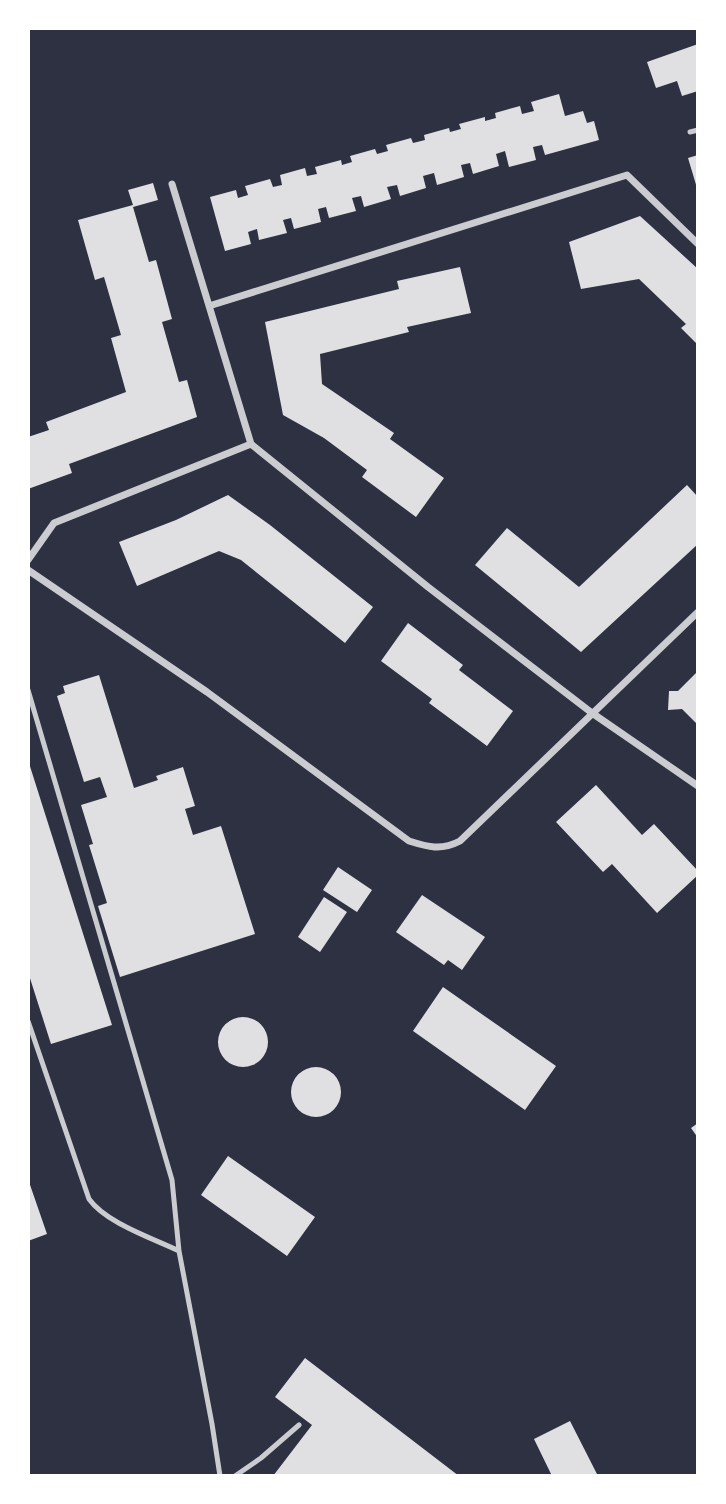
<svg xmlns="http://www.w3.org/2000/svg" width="726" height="1504" viewBox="0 0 726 1504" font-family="'Space Grotesk',sans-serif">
	<rect width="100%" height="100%" fill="#2d3142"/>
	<!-- building -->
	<path fill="#e0e0e3" d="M698,44V91L682,96L677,81L656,88L647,62Z
		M559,94L565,116L583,111L587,123L594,121L599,140L545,155L542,145L533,147L536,160L509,167L505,151L496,154L499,166L473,174L470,163L461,165L464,177L437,185L434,173L423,176L426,188L400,196L397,185L387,187L391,199L364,207L361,196L352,198L356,211L329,218L326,207L318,209L321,222L294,229L291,218L283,220L287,233L259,240L257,229L248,232L251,244L225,251L210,197L236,190L238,198L248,195L245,186L270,179L273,187L282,185L280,175L305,168L307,176L317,174L315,167L341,160L342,165L352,162L350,156L375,149L377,154L388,151L386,145L411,138L413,143L425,140L424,135L449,128L450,132L461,129L459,124L485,117V121L496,118L495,113L520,106L522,114L534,111L531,102Z
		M698,155V188H697L688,158Z
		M153,183L158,200L133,207L149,262L156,260L172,319L162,322L179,382L187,380L197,417L69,464L72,473L28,489V437L49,430L46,422L126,392L111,338L121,335L104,277L95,280L78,220L133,205L128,190Z
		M640,216L698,269V345L681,328L686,324L639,279L581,289L569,242Z
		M460,267L471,313L407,327L409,332L320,354L322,384L394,433L390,439L444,478L416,517L362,477L367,470L324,438L283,415L265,322L399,289L397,281Z
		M687,485L698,497V544L581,652L475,565L507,528L579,587Z
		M228,495L270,525L373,607L345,643L241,560L219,551L137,586L119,542L176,520Z
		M408,623L463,665L459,670L513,711L487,746L429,703L432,699L381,661Z
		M698,671V725L682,709L668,710L669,691H678Z
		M99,675L134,788L158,780L156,776L183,767L195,806L185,809L193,835L221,826L255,934L120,977L98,906L107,903L89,845L93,844L81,805L107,797L100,777L84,782L57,696L65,693L63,686Z
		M28,760L112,1025L51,1044L28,972Z
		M596,785L642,835L654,824L698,871V875L657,913L612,864L603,872L556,822Z
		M338,867L372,890L357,912L323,890Z
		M422,895L485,937L462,970L448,960L444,965L396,932Z
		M324,897L347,912L320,952L298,937Z
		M443,987L556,1066L525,1110L413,1031Z
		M218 1042a25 25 0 1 1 50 0a25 25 0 1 1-50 0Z
		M291 1092a25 25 0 1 1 50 0a25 25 0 1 1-50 0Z
		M698,1123V1138L691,1128Z
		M228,1156L315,1217L287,1256L201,1195Z
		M28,1179L47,1234L28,1241Z
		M305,1358L459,1476H273L312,1425L275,1397Z
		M570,1421L598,1476H552L534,1439Z"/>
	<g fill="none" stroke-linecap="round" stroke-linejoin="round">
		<!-- service -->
		<path stroke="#caccd0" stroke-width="5" d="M690,132L698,130
			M28,690L172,1180L179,1251L212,1424L220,1476
			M28,1021L89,1199C106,1223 152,1238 179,1251
			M235,1476L261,1458L299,1425"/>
		<!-- minor -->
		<path stroke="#caccd0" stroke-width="7" d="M172,184L251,444L428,587L592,713L698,786
			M209,306L627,175L698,244
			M28,560L54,523L251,444
			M28,570L207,692L409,841C428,847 441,851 460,841L698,612"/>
	</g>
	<!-- border -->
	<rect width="726" height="1504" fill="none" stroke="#ffffff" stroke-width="60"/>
</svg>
